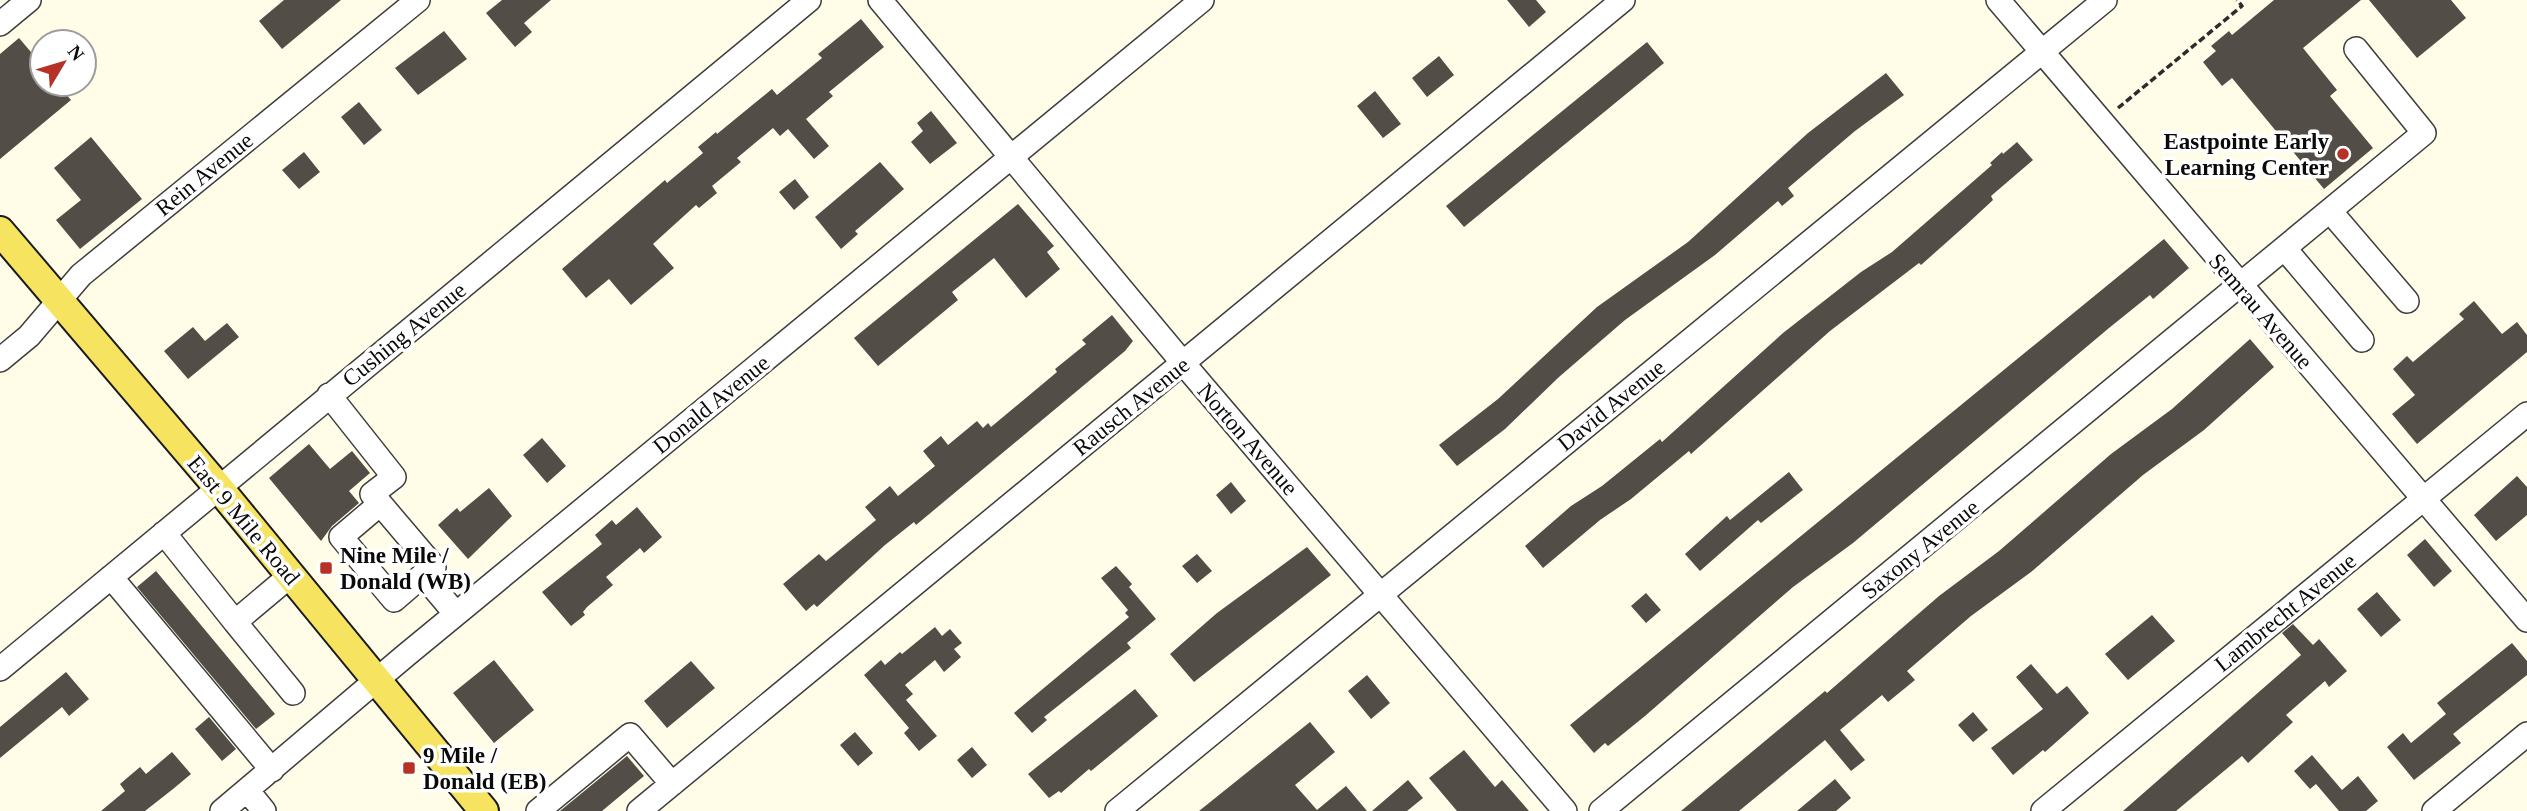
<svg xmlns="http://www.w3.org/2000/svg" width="2527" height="811" viewBox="0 0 2527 811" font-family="'Times New Roman',serif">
	<rect width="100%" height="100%" fill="#fffde8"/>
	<!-- building -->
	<path fill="#524d47" d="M284,0H341L282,49L259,21Z
		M502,0H551L524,23L532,32L515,47L486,13Z
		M1507,0H1536L1546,12L1529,27Z
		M2274,0H2361L2303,48L2337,90L2330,96L2373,148L2324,189L2232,78L2222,86L2203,62L2216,51L2211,46L2229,31L2232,35Z
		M2369,0H2451L2466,18L2417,58Z
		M861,19L884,47L829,92L833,96L806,119L829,146L814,159L788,129L780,136L773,128L737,158L741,162L712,186L717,193L699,208L696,205L653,244L674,268L631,305L609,279L586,298L562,269L665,180L667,183L703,153L698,147L716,132L717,134L772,89L777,95L822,58L818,54Z
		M444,31L467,59L418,95L395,68Z
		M19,38L42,65V84H57L71,100L0,159V54Z
		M1647,42L1664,63L1464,227L1446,206Z
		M1439,56L1454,75L1427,97L1412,78Z
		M1886,73L1904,95L1855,131L1788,188L1794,196L1782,206L1778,201L1715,255L1625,320L1559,377L1505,429L1457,466L1439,445L1498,399L1597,307L1688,242L1808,133Z
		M1375,91L1401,124L1383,138L1357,106Z
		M359,102L382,130L364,145L341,117Z
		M931,111L957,143L930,164L911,142L923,131L917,123Z
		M91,137L142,199L80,249L56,220L81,200L54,168Z
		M2017,142L2033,160L1991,196L1993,200L1966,225L1921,265L1919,263L1830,331L1691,454L1689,451L1631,499L1600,520L1543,568L1525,546L1571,506L1602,486L1660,439L1662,442L1783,333L1861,272L1892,252L1992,165L1990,163L2002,152L2003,154Z
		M304,152L320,172L299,189L282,170Z
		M880,162L904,189L855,231L858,234L841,249L815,217Z
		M795,179L809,197L794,210L779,192Z
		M1018,204L1054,246L1047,252L1060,269L1026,298L994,258L952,292L958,300L878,366L854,338Z
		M2164,239L2189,268L2153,299L2150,295L2109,328L1853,543L1793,587L1645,716L1608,746L1605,743L1594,753L1570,725Z
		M2474,301L2502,334L2517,322L2527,335V352L2417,444L2392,414L2415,395L2393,369L2407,356L2413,362L2464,319L2459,314Z
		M1112,315L1133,341L1125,351L916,525L914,522L885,545L817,607L814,604L806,611L783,584L819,554L826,561L876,520L865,507L890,486L898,496L935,466L923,451L941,436L948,445L977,421L983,428L988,423L991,427L1057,372L1055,369L1086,344L1082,340Z
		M227,323L239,337L188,379L164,351L193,327L205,341Z
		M2250,339L2274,367L2204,430L2143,475L2031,572L1971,616L1907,671L1915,680L1888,702L1882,695L1840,730L1865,760L1851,771L1825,740L1739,811H1681L1825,691L1827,693L1939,596L1999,551L2111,454L2172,409Z
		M542,438L566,466L547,483L523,455Z
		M309,444L330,469L352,451L370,473L349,491L359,503L332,526L321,541L269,478Z
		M1789,472L1803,490L1761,523L1758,520L1700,571L1685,554L1727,516L1730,520Z
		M2517,476L2527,487V515L2496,541L2474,515Z
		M1231,482L1246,501L1231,514L1216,495Z
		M489,488L512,516L468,559L438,525L457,508L460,512Z
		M637,507L662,537L644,553L640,548L606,577L613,585L587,607L583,612L585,615L571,626L542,592L602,544L595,535L612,520L616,525Z
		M2425,539L2452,571L2434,587L2407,555Z
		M1307,547L1331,575L1194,682L1170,654L1217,613Z
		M1197,554L1212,571L1197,583L1182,566Z
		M1116,566L1132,584L1129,587L1156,619L1127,643L1131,648L1044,717L1047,720L1032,733L1014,713L1129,617L1125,613L1128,610L1101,578Z
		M156,571L275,714L256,729L137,587Z
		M2377,592L2401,620L2381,637L2357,609Z
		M1646,593L1661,610L1646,623L1631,606Z
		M2152,615L2175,641L2128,680L2105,654Z
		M2293,624L2313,645L2319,639L2347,671L2329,687L2325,681L2286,715L2293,722L2248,763L2242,756L2176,811H2123L2301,655L2282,633Z
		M935,627L942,636L950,629L962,643L954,649L961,657L944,672L935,660L905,685L913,694L906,700L937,736L919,751L904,733L909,728L864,675L881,660L885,665L900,652L902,654Z
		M2512,643L2527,661V675L2453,734L2461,743L2414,780L2387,747L2403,733L2411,743L2446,714L2437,703Z
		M494,660L534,710L494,743L453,693Z
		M691,661L715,688L667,728L644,701Z
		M2031,664L2057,694L2067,686L2089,713L2045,752L2043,750L2013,775L1991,748L2043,709L2016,677Z
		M66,672L89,699L69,716L62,707L0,758V727Z
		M1367,675L1390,703L1371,719L1348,691Z
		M1135,689L1158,716L1091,771L1089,769L1061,793L1059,791L1049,798L1028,774Z
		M1973,712L1988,730L1973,742L1958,725Z
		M209,717L236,749L222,761L195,729Z
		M1310,722L1335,752L1295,785L1317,810L1346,786L1367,811H1199Z
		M855,732L873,753L858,766L840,745Z
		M972,747L987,765L972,778L957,760Z
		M1464,750L1495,787L1502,780L1529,811H1457L1429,778Z
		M172,752L191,774L173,789L145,811H101L125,791L120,784L140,767L146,774Z
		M2312,755L2342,790L2358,776L2378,801L2366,811H2339L2316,784L2310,789L2294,771Z
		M627,756L644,776L602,811H560Z
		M1835,779L1851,798L1836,811H1797Z
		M1408,780L1423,798L1407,811H1372Z"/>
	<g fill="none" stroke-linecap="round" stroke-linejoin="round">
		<!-- minor casing -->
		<g stroke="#3d3d3d" stroke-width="26">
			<path id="minor" d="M880,0L1183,363L1565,811
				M1998,0L2527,620
				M0,24L29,0
				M2330,211L2407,301
				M2285,249L2362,340
				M0,360L29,336L81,275L418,0
				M329,395L394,477L372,494L434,567L423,575L456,614
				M380,504L341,537L394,600L423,575
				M164,533L235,622L291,575
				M111,577L272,770
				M235,622L293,693
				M0,669L809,0
				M247,790L264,811
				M222,811L405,656L1202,0
				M538,811L630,735L672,784
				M639,811L1623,0
				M1117,811L2105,0
				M1601,811L2424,133L2356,49
				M2043,811L2527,414
				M2434,811L2527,734"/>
		</g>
		<!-- major casing -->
		<g stroke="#1b1b1b" stroke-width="32">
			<path id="major" d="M0,231L218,487L484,811"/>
		</g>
		<!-- path -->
		<path stroke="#2c2c2c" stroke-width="3.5" stroke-dasharray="7 3.5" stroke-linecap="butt" d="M2118,108L2242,6L2237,0"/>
		<!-- minor -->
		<use href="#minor" stroke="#fff" stroke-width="23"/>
		<!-- major -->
		<use href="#major" stroke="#f6e461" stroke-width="28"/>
	</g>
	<!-- markers -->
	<g fill="#b63227" stroke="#fff" stroke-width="2.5">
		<circle cx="2343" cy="154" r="7"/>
		<rect x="319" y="561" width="14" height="14" rx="3.5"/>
		<rect x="402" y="761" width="14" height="14" rx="3.5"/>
	</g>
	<g text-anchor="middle" stroke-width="7" stroke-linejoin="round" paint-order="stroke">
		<!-- poi labels -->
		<g font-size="23" font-weight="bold" fill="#0a0a0a" stroke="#fff" text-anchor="start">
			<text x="2329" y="149" text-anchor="end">Eastpointe Early<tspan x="2329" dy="26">Learning Center</tspan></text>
			<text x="340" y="563">Nine Mile /<tspan x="340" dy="26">Donald (WB)</tspan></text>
			<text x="423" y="763">9 Mile /<tspan x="423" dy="26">Donald (EB)</tspan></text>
		</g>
		<!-- street labels -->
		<g font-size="23" fill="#0a0a0a" stroke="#fff">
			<text transform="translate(204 174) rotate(-39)" y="8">Rein Avenue</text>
			<text transform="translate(2261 311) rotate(49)" y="8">Semrau Avenue</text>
			<text transform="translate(404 334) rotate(-39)" y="8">Cushing Avenue</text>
			<text transform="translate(711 404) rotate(-39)" y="8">Donald Avenue</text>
			<text transform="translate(1611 405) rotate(-39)" y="8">David Avenue</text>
			<text transform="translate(1131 406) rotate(-39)" y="8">Rausch Avenue</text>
			<text transform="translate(1248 439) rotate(49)" y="8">Norton Avenue</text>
			<text transform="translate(244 520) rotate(50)" y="8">East 9 Mile Road</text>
			<text transform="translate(1920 549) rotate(-39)" y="8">Saxony Avenue</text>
			<text transform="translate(2285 612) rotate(-39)" y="8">Lambrecht Avenue</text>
		</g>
	</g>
	<!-- north arrow -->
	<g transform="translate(63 63) rotate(52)"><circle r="33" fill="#ffffff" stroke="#9d9d9d" stroke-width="2"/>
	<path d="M0-5L12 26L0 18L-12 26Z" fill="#b63227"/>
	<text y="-10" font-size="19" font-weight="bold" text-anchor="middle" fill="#0a0a0a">N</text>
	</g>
</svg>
